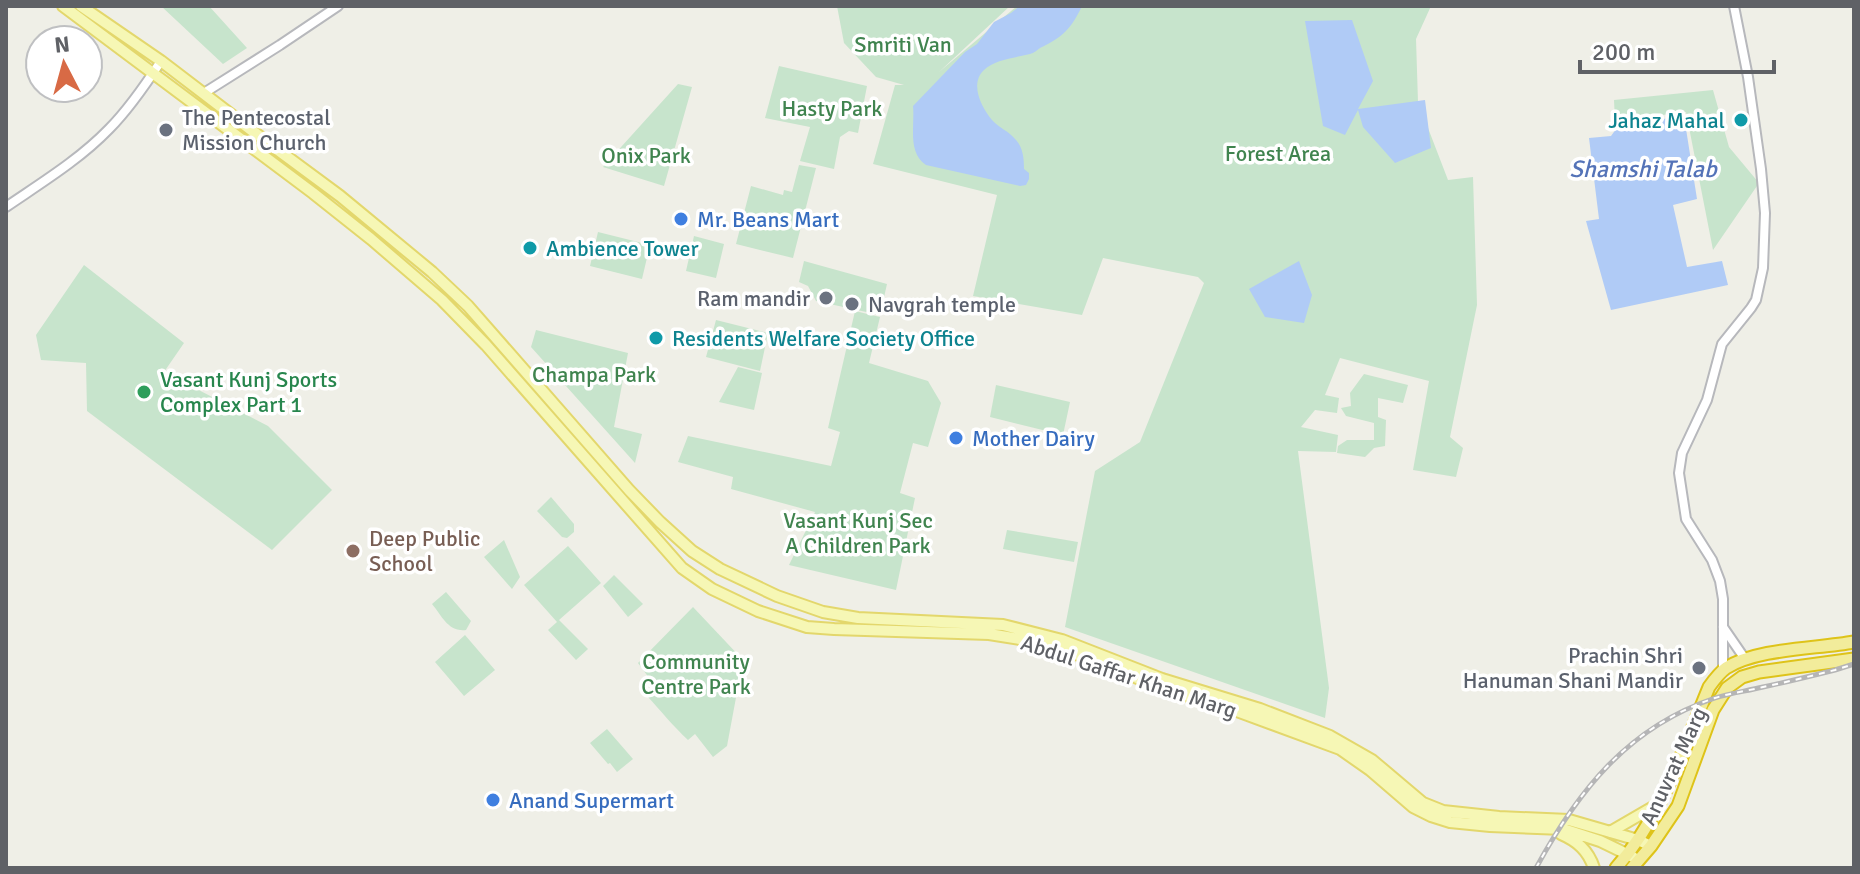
<svg xmlns="http://www.w3.org/2000/svg" width="1860" height="874" viewBox="0 0 1860 874" font-family="Signika,sans-serif">
	<rect width="100%" height="100%" fill="#efefe7"/>
	<!-- green -->
	<path fill="#c7e4cc" d="M161,6H209L247,48L223,64Z
		M837,6H1010L939,72L1017,6H1431L1416,39L1418,102L1448,180L1473,177L1477,305L1450,437L1463,448L1456,477L1413,470L1429,381L1340,358L1325,395L1339,398L1337,413L1315,410L1301,427L1338,435L1336,452L1298,451L1329,688L1325,718L1065,627L1095,471L1140,442L1204,283L1198,277L1103,258L1082,315L973,296L997,195L873,164L895,85H904L876,77L844,43Z
		M779,66L867,86L858,133L849,131L840,137L834,169L800,161L810,127L765,118Z
		M678,84L692,87L664,186L603,167Z
		M1713,90L1729,147L1759,183L1713,250L1686,112L1615,121L1614,100Z
		M799,165L816,168L793,258L736,244L751,186L783,195L784,190L792,192Z
		M598,232L650,245L642,279L590,266Z
		M694,236L724,244L716,278L686,271Z
		M804,261L887,284L880,315L816,301L808,286L799,282Z
		M84,265L184,343L164,372L268,426L332,490L272,550L87,411L86,363L41,360L36,335Z
		M855,311L880,317L869,363L928,381L941,403L928,447L913,443L900,493L915,498L896,590L789,565L815,512L731,489L733,477L678,462L688,436L831,466L840,432L828,428Z
		M716,320L768,333L760,371L706,357Z
		M536,330L628,353L614,427L642,434L635,463L531,347Z
		M738,367L762,373L754,410L719,402Z
		M1364,374L1408,385L1403,403L1378,398V417L1386,420L1385,446L1374,448L1365,457L1337,453L1338,446L1347,440H1374V423L1346,416L1341,408L1351,406L1350,393Z
		M996,385L1070,402L1063,435L990,417Z
		M551,497L574,524V532L567,538L562,537L537,511Z
		M1007,530L1078,542L1074,562L1003,549Z
		M504,540L520,577L512,589L484,557Z
		M568,546L601,583L559,620L588,649L576,660L548,630L557,622L524,585Z
		M614,575L643,604L628,617L603,586Z
		M446,592L471,621L466,630C448,632 442,616 432,604Z
		M693,607L743,660L727,746L713,757L695,734L688,740C673,726 661,711 647,696L655,686L638,663Z
		M465,635L495,670L464,696L435,662Z
		M607,729L633,759L617,772L610,763L608,764L590,743Z"/>
	<!-- water -->
	<path fill="#b0cbf6" d="M1020,6H1082C1071,29 1063,37 1040,48C1037,50 1034,53 1030,54C1015,58 995,59 984,70C969,84 982,108 992,120C999,128 1009,131 1016,140C1023,148 1024,158 1024,169L1029,173V179L1026,185L1020,186L926,165C907,152 915,126 913,106L965,52L977,44L994,22L1011,13Z
		M1352,20L1373,81L1358,109L1425,100L1431,148L1395,163L1363,127L1358,110L1345,135L1323,126L1305,21Z
		M1684,116L1697,199L1673,205L1687,267L1722,261L1728,285L1611,310L1586,221L1599,219L1589,138L1611,136L1619,125Z
		M1299,261L1312,295L1304,323L1265,317L1249,289Z"/>
	<g fill="none" stroke-linecap="round" stroke-linejoin="round">
		<!-- minor casing -->
		<g stroke="#b7b8bc" stroke-width="12">
			<path id="minor" d="M204,93L280,45L338,6
				M6,207C41,183 79,160 109,129C129,109 146,84 161,61
				M1723,627L1745,659
				M1723,670V599L1720,581L1712,560L1686,519L1679,473L1682,453L1707,400L1722,344L1751,308L1756,300L1763,268L1765,213L1761,169L1748,77L1734,6"/>
		</g>
		<!-- major casing -->
		<g stroke="#e3d76c" stroke-width="14">
			<path id="major" d="M63,6L313,193L371,239L442,300L486,345L682,568L712,589L758,611L807,627L834,629L989,634L1038,642L1063,649L1163,688L1234,710L1340,749L1370,770L1413,807L1431,816L1450,822L1490,826L1563,829L1600,841L1633,857
				M81,6L161,61L263,139L340,196L432,272L468,306L629,490L660,522L692,551L720,569L777,596L823,612L858,618L1003,625L1062,640L1162,679L1260,709L1330,736L1372,760L1423,803L1443,811L1499,817L1569,820L1638,840L1651,846
				M1610,832L1660,803
				M1561,834C1577,841 1588,850 1594,868"/>
		</g>
		<!-- highway casing -->
		<g stroke="#dec319" stroke-width="15">
			<path id="highway" d="M1616,868C1662,816 1683,750 1709,687C1714,680 1719,673 1726,668C1758,648 1816,649 1854,642
				M1632,868L1651,846L1678,806L1713,710L1727,688L1742,677L1759,672L1854,659"/>
		</g>
		<!-- minor -->
		<use href="#minor" stroke="#fff" stroke-width="8"/>
		<!-- major -->
		<use href="#major" stroke="#f6f7b5" stroke-width="10"/>
		<!-- highway -->
		<use href="#highway" stroke="#f2ec9b" stroke-width="11"/>
		<!-- rail casing -->
		<g stroke="#b5b5b6" stroke-width="5">
			<path id="rail" d="M1536,868C1578,791 1628,727 1715,698C1730,693 1747,691 1763,687C1787,682 1811,676 1835,670L1854,664"/>
		</g>
		<!-- rail -->
		<use href="#rail" stroke="#fff" stroke-width="2" stroke-dasharray="6" stroke-linecap="butt"/>
	</g>
	<!-- markers -->
	<g fill="#0f9aa8" stroke="#fff" stroke-width="3">
		<circle cx="1741" cy="120" r="8"/>
		<circle cx="530" cy="248" r="8"/>
		<circle cx="656" cy="338" r="8"/>
	</g>
	<g fill="#6b7280" stroke="#fff" stroke-width="3">
		<circle cx="166" cy="130" r="8"/>
		<circle cx="826" cy="298" r="8"/>
		<circle cx="852" cy="304" r="8"/>
		<circle cx="1699" cy="668" r="8"/>
	</g>
	<g fill="#3f7fe0" stroke="#fff" stroke-width="3">
		<circle cx="681" cy="219" r="8"/>
		<circle cx="956" cy="438" r="8"/>
		<circle cx="493" cy="800" r="8"/>
	</g>
	<circle fill="#2e9e5b" stroke="#fff" stroke-width="3" cx="144" cy="392" r="8"/>
	<circle fill="#8d6e63" stroke="#fff" stroke-width="3" cx="353" cy="551" r="8"/>
	<g text-anchor="middle" stroke-width="7" stroke-linejoin="round" paint-order="stroke">
		<!-- park labels -->
		<g font-size="22" fill="#40844f" stroke="#fff">
			<text x="903" y="52">Smriti Van</text>
			<text x="832" y="116">Hasty Park</text>
			<text x="1278" y="161">Forest Area</text>
			<text x="646" y="163">Onix Park</text>
			<text x="594" y="382">Champa Park</text>
			<text x="858" y="528">Vasant Kunj Sec<tspan x="858" dy="25">A Children Park</tspan></text>
			<text x="696" y="669">Community<tspan x="696" dy="25">Centre Park</tspan></text>
		</g>
		<!-- worship labels -->
		<g font-size="22" fill="#5b616d" stroke="#fff" text-anchor="start">
			<text x="182" y="125">The Pentecostal<tspan x="182" dy="25">Mission Church</tspan></text>
			<text x="810" y="306" text-anchor="end">Ram mandir</text>
			<text x="868" y="312">Navgrah temple</text>
			<text x="1683" y="663" text-anchor="end">Prachin Shri<tspan x="1683" dy="25">Hanuman Shani Mandir</tspan></text>
		</g>
		<!-- culture labels -->
		<g font-size="22" fill="#0d838f" stroke="#fff" text-anchor="start">
			<text x="1725" y="128" text-anchor="end">Jahaz Mahal</text>
			<text x="546" y="256">Ambience Tower</text>
			<text x="672" y="346">Residents Welfare Society Office</text>
		</g>
		<!-- shop labels -->
		<g font-size="22" fill="#366cbe" stroke="#fff" text-anchor="start">
			<text x="697" y="227">Mr. Beans Mart</text>
			<text x="972" y="446">Mother Dairy</text>
			<text x="509" y="808">Anand Supermart</text>
		</g>
		<!-- leisure labels -->
		<g font-size="22" fill="#27864d" stroke="#fff" text-anchor="start">
			<text x="160" y="387">Vasant Kunj Sports<tspan x="160" dy="25">Complex Part 1</tspan></text>
		</g>
		<!-- education labels -->
		<g font-size="22" fill="#785e54" stroke="#fff" text-anchor="start">
			<text x="369" y="546">Deep Public<tspan x="369" dy="25">School</tspan></text>
		</g>
		<!-- street labels -->
		<g font-size="22" fill="#5f6166" stroke="#fff">
			<text transform="translate(1129 676) rotate(18)" y="8">Abdul Gaffar Khan Marg</text>
			<text transform="translate(1673 766) rotate(-65)" y="8">Anuvrat Marg</text>
		</g>
		<!-- water labels -->
		<g font-size="24" font-style="italic" fill="#5473b8" stroke="#fff">
			<text x="1643" y="177">Shamshi Talab</text>
		</g>
	</g>
	<!-- border -->
	<rect width="1860" height="874" fill="none" stroke="#5f6166" stroke-width="16"/>
	<!-- north arrow -->
	<g transform="translate(64 64) rotate(354)"><circle r="38" fill="#ffffff" stroke="#bfc0c2" stroke-width="2"/>
	<path d="M0-6L14 30L0 20L-14 30Z" fill="#d86a45"/>
	<text y="-12" font-size="22" font-weight="bold" text-anchor="middle" fill="#5f6166">N</text>
	</g>
	<!-- scale -->
	<path d="M1580 60v12h194v-12" fill="none" stroke="#5f6166" stroke-width="4"/>
	<text x="1592" y="60" font-size="24" fill="#5f6166" stroke="#ffffff" stroke-width="6" paint-order="stroke">200 m</text>
</svg>
